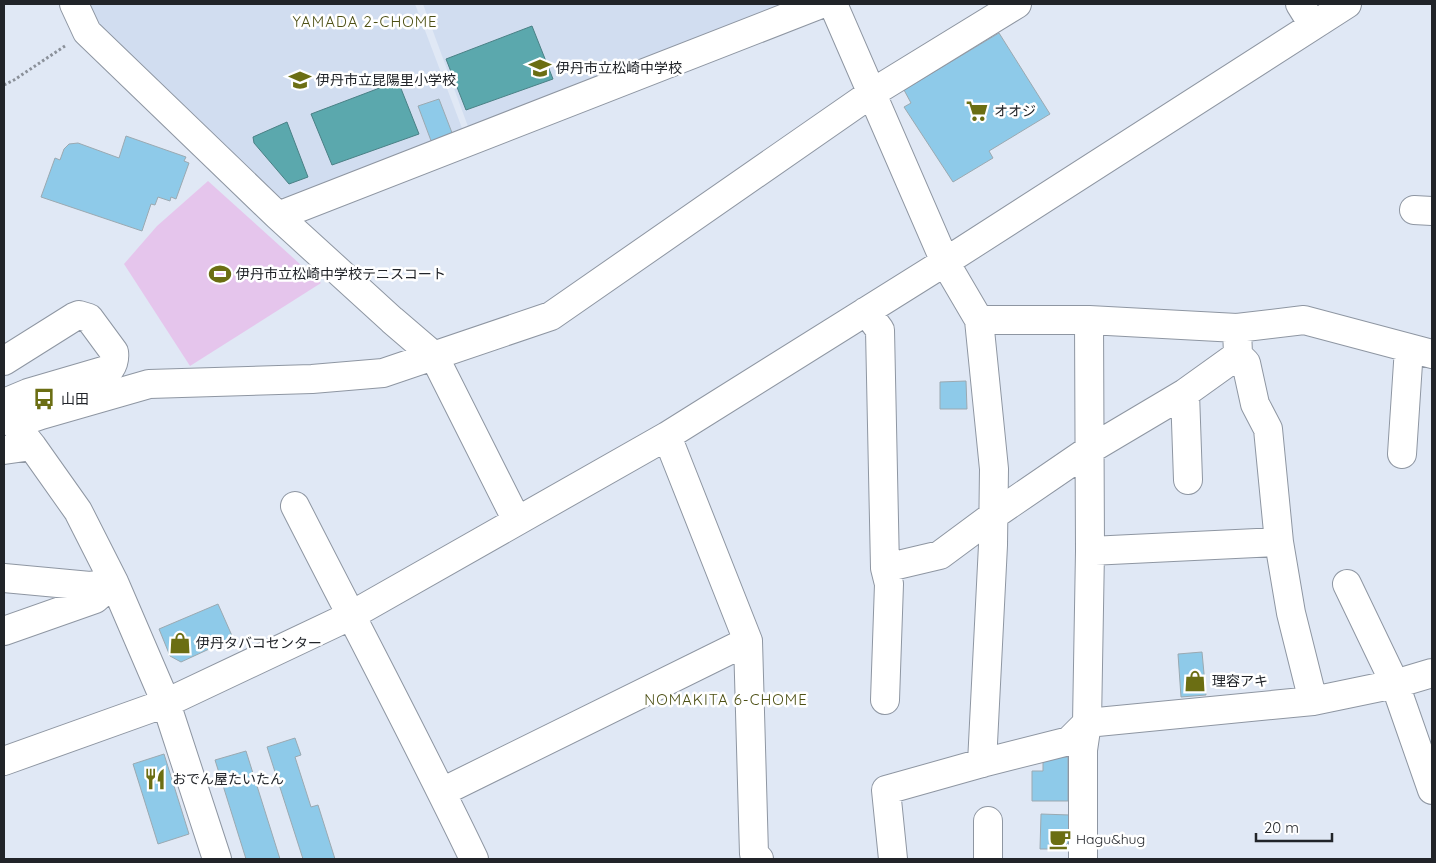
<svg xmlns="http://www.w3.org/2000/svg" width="1436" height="863" viewBox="0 0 1436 863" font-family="Quicksand,'Noto Sans JP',sans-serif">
	<rect width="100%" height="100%" fill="#e0e8f5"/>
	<!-- built -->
	<path fill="#d1ddf0" d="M90,4H415L465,136L297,201L276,196L99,24Z
		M423,4H796L470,132Z"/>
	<!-- green -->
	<path fill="#e5c5ec" d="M208,181L321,283L190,366L124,264L157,226Z"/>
	<!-- water -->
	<path fill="#5ba8ad" stroke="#4a8085" d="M532,26L553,79L466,110L446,59Z
		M398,81L419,134L332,165L311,114Z
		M287,122L308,177L289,184L254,143L253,137Z"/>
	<!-- building -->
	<path fill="#8ecae9" stroke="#9ba9b1" d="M999,33L1050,114L989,151L993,158L953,182L904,107L911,103L904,90Z
		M439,99L454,138L433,146L418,106Z
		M126,136L186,157L184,161L189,163L176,199L171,197L170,201L158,197L155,205L151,204L142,231L41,197L55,158L60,160L64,149L69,144L78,143L119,158Z
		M966,381L967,409H940V382Z
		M218,604L233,638L181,662L170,656L159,629Z
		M1202,652L1206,695L1181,697L1178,654Z
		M295,738L301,755L295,757L311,807L318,805L335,859H303L267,747Z
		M246,751L280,859H246L215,760Z
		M164,754L189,834L158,844L133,764Z
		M1043,757H1068V801H1032V771H1043Z
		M1041,814L1070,815V841L1062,849H1040Z"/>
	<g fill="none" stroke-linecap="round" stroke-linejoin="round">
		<!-- minor casing -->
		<g stroke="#8e96a2" stroke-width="30">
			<path id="minor" d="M74,4L87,32L278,216L392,320L434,356L517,521
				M833,4L945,262L979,320H1089L1237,328L1304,320L1432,354
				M1300,4L1313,25
				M1414,210L1432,211
				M278,216L821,4
				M866,311L880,330L885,568L889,584L885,700
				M979,320L994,469L993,545L982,763
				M1238,355L1246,363L1255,404L1268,429L1279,542L1291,613L1313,701
				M4,361L74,317L79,315L89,318L114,352C115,359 114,363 110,369L28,393L4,403
				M1185,393L1188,480
				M5,412L32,446L78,511L114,582L166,703L217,859
				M15,424L41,415L149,384L312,379L383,373L551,316L872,93L1017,4
				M4,450L32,446
				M1402,454L1409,348
				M295,506C355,624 417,740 474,859
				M1090,551L1279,542
				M885,568L940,555L994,515L1089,450L1185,393L1238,355L1237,328
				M4,578L90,586L114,582
				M1347,584L1395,684L1432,790
				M4,631L95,599L114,582
				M4,761L166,703L350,616L667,436
				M442,792L748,641
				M988,821V859
				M759,859L754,854L748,641L667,436L945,262L1347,4
				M893,859L886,790L982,763L1069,741L1087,723L1313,701L1395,684L1432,673
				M1083,859V750L1087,723L1090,551L1089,320"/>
		</g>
		<!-- path -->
		<path stroke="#8a9099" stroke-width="3" stroke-dasharray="2.5 2.5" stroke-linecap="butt" d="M4,85L14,80L65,46"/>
		<!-- minor -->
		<use href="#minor" stroke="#fff" stroke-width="28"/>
	</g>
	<!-- icons -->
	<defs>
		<g id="school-bare" transform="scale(1.725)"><path d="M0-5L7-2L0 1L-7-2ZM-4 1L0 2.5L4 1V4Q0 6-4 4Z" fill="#6b6e13" stroke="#fff" stroke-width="2.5" paint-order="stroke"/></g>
		<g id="supermarket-bare" transform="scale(1.725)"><path d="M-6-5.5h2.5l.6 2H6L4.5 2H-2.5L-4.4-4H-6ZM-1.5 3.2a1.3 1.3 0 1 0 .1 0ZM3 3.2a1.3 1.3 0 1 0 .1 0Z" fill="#6b6e13" stroke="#fff" stroke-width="2.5" paint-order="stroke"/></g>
		<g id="stadium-bare" transform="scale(1.725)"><path d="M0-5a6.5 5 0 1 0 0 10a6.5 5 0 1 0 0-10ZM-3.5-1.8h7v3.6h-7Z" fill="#6b6e13" stroke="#fff" stroke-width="2.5" paint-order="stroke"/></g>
		<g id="bus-bare" transform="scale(1.725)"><path d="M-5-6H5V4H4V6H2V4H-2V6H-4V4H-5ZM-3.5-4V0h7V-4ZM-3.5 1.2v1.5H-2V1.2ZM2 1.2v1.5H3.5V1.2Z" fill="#6b6e13" stroke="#fff" stroke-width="2.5" paint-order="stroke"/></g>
		<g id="shop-bare" transform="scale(1.725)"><path d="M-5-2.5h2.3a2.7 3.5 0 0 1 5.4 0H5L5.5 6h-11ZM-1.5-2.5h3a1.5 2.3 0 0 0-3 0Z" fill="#6b6e13" stroke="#fff" stroke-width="2.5" paint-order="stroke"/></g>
		<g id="restaurant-bare" transform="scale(1.725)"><path d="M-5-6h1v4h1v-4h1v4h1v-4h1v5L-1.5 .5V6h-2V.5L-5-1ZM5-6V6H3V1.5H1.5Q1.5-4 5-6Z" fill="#6b6e13" stroke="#fff" stroke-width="2.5" paint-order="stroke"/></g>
		<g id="cafe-bare" transform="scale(1.725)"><path d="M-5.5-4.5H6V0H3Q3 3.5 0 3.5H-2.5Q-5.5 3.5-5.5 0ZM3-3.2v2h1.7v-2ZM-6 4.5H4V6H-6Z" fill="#6b6e13" stroke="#fff" stroke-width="2.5" paint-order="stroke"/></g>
	</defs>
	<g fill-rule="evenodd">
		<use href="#school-bare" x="540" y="68"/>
		<use href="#school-bare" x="300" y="80"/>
		<use href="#supermarket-bare" x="977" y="111"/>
		<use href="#stadium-bare" x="220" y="274"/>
		<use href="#bus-bare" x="44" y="399"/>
		<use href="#shop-bare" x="180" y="643"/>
		<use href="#shop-bare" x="1195" y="681"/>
		<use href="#restaurant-bare" x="155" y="779"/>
		<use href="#cafe-bare" x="1060" y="839"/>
	</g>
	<g text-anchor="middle" stroke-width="5" stroke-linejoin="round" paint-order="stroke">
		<!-- poi labels -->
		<g font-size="14" fill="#212429" stroke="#fff" text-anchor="start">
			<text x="556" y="73">伊丹市立松崎中学校</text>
			<text x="316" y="85">伊丹市立昆陽里小学校</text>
			<text x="994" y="116">オオジ</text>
			<text x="236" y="279">伊丹市立松崎中学校テニスコート</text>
			<text x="61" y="404">山田</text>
			<text x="196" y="648">伊丹タバコセンター</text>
			<text x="1212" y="686">理容アキ</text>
			<text x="172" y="784">おでん屋たいたん</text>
			<text x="1076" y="844">Hagu&amp;hug</text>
		</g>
		<!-- neighbourhood labels -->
		<g font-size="15" letter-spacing="1" fill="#4d5015" stroke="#fff">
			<text x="365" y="27">YAMADA 2-CHOME</text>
			<text x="726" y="705">NOMAKITA 6-CHOME</text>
		</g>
	</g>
	<!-- border -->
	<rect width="1436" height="863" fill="none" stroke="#212429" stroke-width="10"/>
	<!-- scale -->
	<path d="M1256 833v8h76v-8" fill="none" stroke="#212429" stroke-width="2.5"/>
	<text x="1264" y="833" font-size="15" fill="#212429" stroke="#ffffff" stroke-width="4" paint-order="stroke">20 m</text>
</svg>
